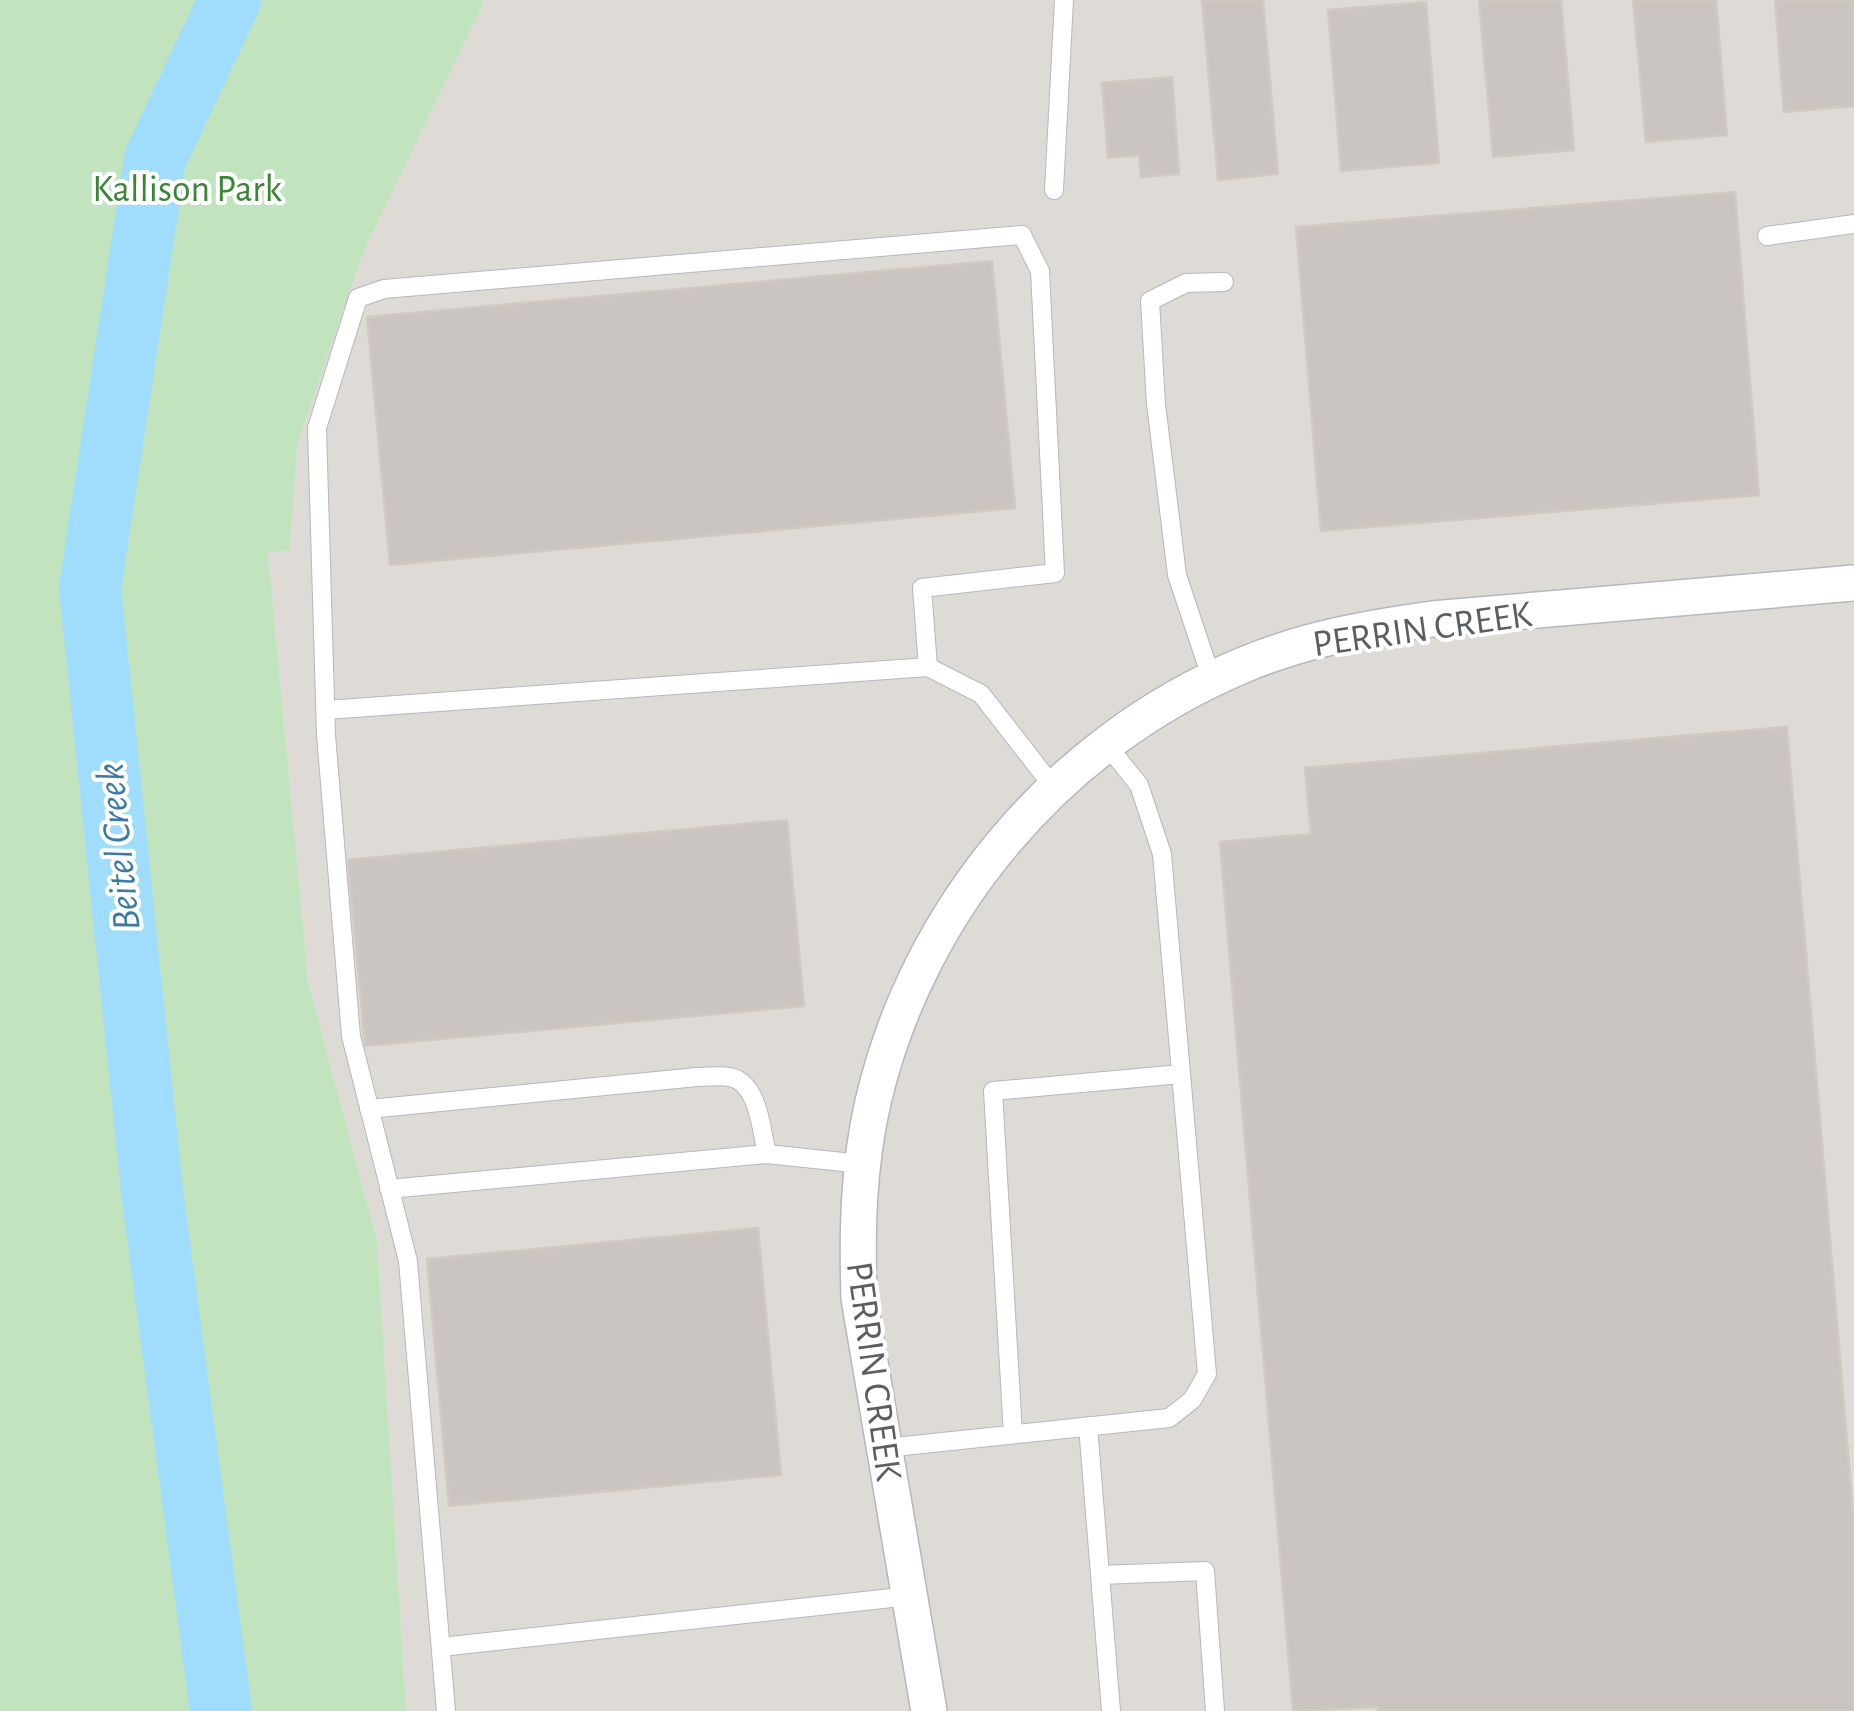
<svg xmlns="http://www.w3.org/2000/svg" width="1854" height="1711" viewBox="0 0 1854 1711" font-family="'Alegreya Sans',sans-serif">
	<rect width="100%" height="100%" fill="#ede9e1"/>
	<!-- industrial -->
	<path fill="#dedbd6" d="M485,0H1854V1711H406L377,1241L308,981L268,551L290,550L297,445L363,253Z"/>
	<!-- green -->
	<path fill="#c1e4be" d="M0,0H485L363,253L297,445L290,550L268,552L308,981L377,1241L406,1711H0Z"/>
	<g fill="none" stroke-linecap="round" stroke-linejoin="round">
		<!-- river -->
		<path stroke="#a0ddfd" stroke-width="62" d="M221,1711L152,1191L90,588L155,159L230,0"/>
	</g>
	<!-- building -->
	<path fill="#cac5c1" stroke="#d1cac0" stroke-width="2.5" d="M1202,0H1263L1278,174L1218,180Z
		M1479,0H1561L1574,150L1493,157Z
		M1633,0H1716L1727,135L1646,142Z
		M1775,0H1854V106L1784,112Z
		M1426,2L1439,163L1341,171L1328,10Z
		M1172,77L1179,174L1141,177L1139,155L1108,158L1102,83Z
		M1735,192L1759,495L1321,531L1296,227Z
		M992,261L1015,508L390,565L367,317Z
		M1787,727L1854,1526V1711H1378V1707L1293,1711L1220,842L1311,834L1305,768Z
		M787,820L804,1006L365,1046L348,860Z
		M758,1228L781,1475L449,1506L427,1259Z"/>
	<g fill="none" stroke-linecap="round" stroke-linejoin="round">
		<!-- lane casing -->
		<g stroke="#b4b8bc" stroke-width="20">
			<path id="lane" d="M1054,190L1064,0
				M1767,236L1854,224
				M1212,680L1177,575L1156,404L1150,301L1186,283L1224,282
				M326,710L928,667
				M369,1109L697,1077C707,1077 719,1075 730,1077C759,1083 761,1130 767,1154
				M389,1189L767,1154L862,1164
				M1088,1426L1111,1711
				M1013,1434L993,1091L1181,1074
				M885,1448L1169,1418L1192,1400L1207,1374L1162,854L1139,785L1106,744
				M1100,1575L1205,1571L1215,1711
				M441,1647L910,1596
				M446,1711L408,1261L351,1036L326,735L317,428L358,298L384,289L1022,235L1040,271L1055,573L922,588L928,667L981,694L1055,789"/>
		</g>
		<!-- street casing -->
		<g stroke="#b4b8bc" stroke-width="38">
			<path id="street" d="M929,1711L859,1298C857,1232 858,1167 873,1102C918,909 1058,743 1241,666C1302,640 1366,628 1432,619L1854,583"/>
		</g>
		<!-- lane -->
		<use href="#lane" stroke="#fff" stroke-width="18"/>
		<!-- street -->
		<use href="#street" stroke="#fff" stroke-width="35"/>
	</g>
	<g text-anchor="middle" stroke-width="8" stroke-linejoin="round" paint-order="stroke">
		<!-- park labels -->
		<g font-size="38" fill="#3a8536" stroke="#fff">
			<text x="187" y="201">Kallison Park</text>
		</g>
		<!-- street labels -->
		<g font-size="38" fill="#5a5e62" stroke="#fff">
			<text transform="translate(1422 628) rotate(-8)" y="13">PERRIN CREEK</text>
			<text transform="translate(875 1371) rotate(82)" y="13">PERRIN CREEK</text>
		</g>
		<!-- water labels -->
		<g font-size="40" font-style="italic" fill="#3c7aa6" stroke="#fff">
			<text transform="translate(117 847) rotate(-96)" y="14">Beitel Creek</text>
		</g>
	</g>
</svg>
